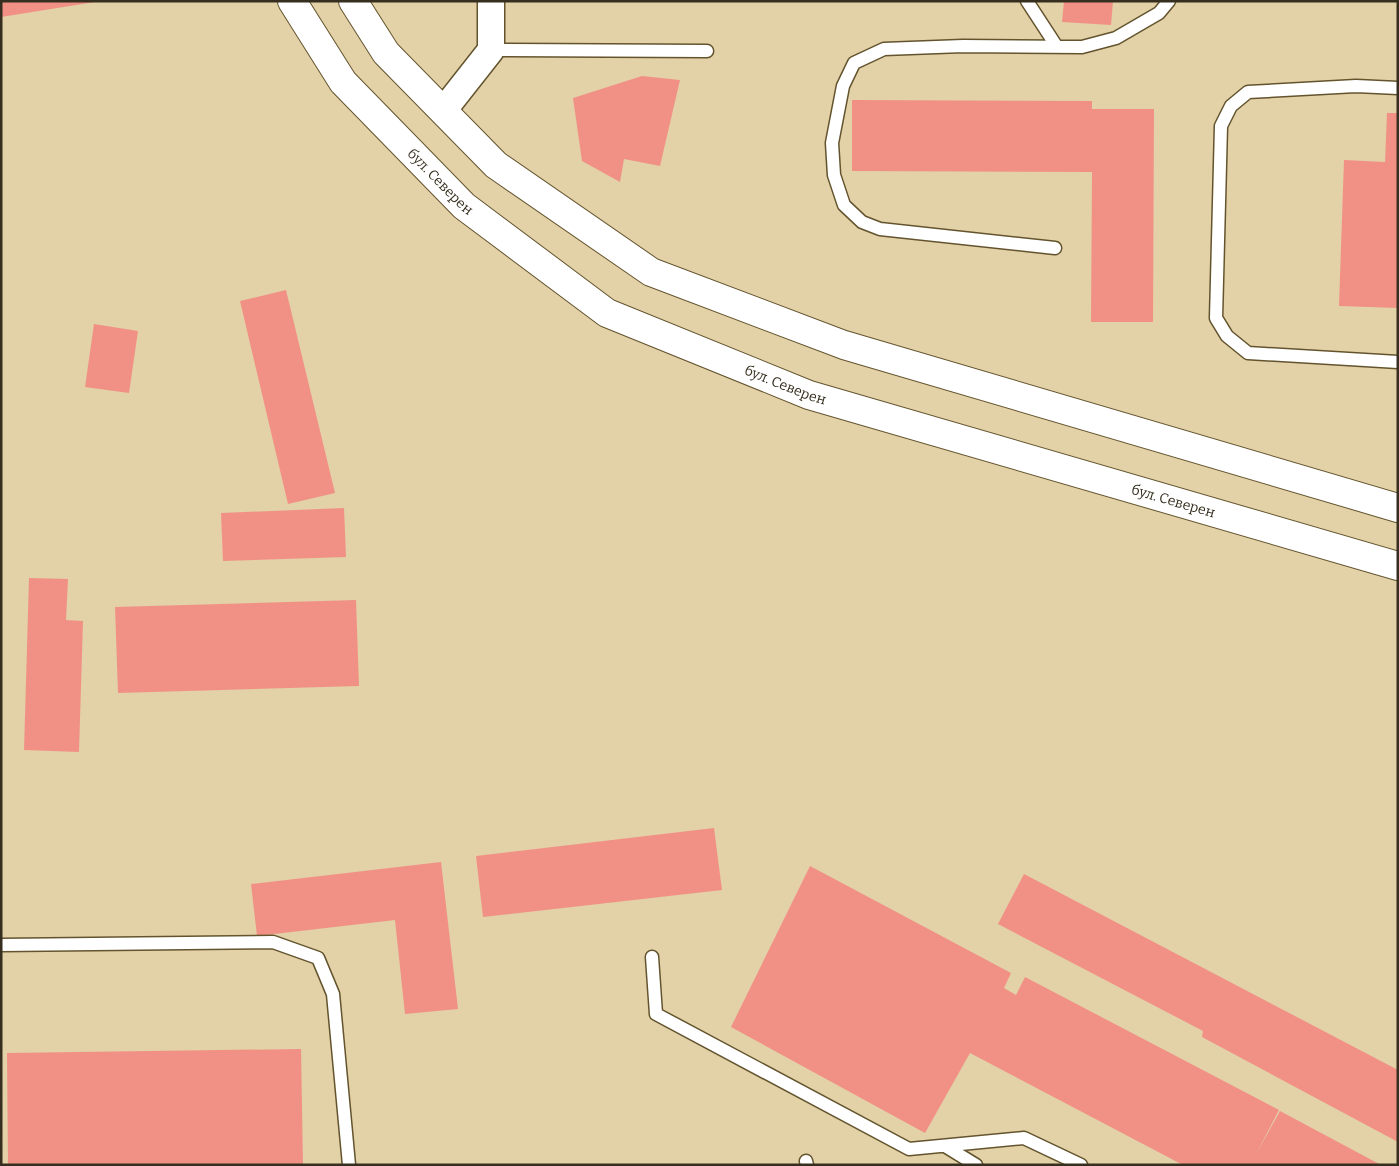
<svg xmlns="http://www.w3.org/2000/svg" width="1399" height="1166" viewBox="0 0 1399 1166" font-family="Bitter,serif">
	<rect width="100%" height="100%" fill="#e3d1a8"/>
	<!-- building -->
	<path fill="#f19186" d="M1,1H95V2L1,17Z
		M1064,1H1113L1111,25L1062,22Z
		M642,76L680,80L660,166L624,159L620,182L582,161L573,98Z
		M852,100L1092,101V109H1154L1153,322H1091L1092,172L852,171Z
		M1387,113H1398V308L1339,306L1344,160L1385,162Z
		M286,290L335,493L288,504L240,301Z
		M94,324L138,331L129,393L85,387Z
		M344,508L346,557L223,561L221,513Z
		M29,578L68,579L66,620L83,621L79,752L24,750Z
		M356,600L359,686L118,693L115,607Z
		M714,828L722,890L483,917L476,856Z
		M441,862L458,1009L405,1014L395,920L257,936L251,884Z
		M810,866L1011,973L1004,988L1016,995L1025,977L1279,1110L1255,1156L1280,1111L1381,1165H1183L970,1053L925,1133L731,1027Z
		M1024,874L1398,1070V1142L1202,1037L1203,1031L998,924Z
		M301,1049L303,1165H8L7,1053Z"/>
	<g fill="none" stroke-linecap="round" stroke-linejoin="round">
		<!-- lane casing -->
		<g stroke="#63542e" stroke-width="15">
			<path id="lane" d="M1027,1L1057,47
				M491,50L707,51
				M1398,88L1356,86L1248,92L1231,106L1221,126L1216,318L1227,336L1248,353L1398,362
				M1055,248L880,229L862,222L844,205L834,175L832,143L843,86L854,63L884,49L963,46L1082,47L1116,38L1159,13L1169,1
				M1,945L273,942L318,958L333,994L349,1165
				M652,957L656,1014L909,1149L1024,1138L1081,1165
				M945,1146L976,1165
				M806,1161L807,1165"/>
		</g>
		<!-- street casing -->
		<g stroke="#63542e" stroke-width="29">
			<path id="street" d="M443,111L491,50V1"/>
		</g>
		<!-- secondary casing -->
		<g stroke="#63542e" stroke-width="30">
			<g id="secondary">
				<path id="s1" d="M292,1L343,82L464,206L607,313L809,395L1398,566"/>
				<path d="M353,1L386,53L496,165L651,272L844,345L1398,508"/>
			</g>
		</g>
		<!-- lane -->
		<use href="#lane" stroke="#fff" stroke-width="12"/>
		<!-- street -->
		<use href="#street" stroke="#fff" stroke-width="26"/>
		<!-- secondary -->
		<use href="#secondary" stroke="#fff" stroke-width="28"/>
	</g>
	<g text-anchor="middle" stroke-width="4" stroke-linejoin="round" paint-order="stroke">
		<!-- street labels -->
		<g font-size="14" fill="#362f1f" stroke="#f0deb5">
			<text dy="5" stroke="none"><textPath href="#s1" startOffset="235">бул. Северен</textPath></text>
			<text dy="5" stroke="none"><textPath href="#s1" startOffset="640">бул. Северен</textPath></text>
			<text dy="5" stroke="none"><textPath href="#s1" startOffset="1045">бул. Северен</textPath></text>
		</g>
	</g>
	<!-- border -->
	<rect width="1399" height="1166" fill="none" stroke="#362f1f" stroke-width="5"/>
</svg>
